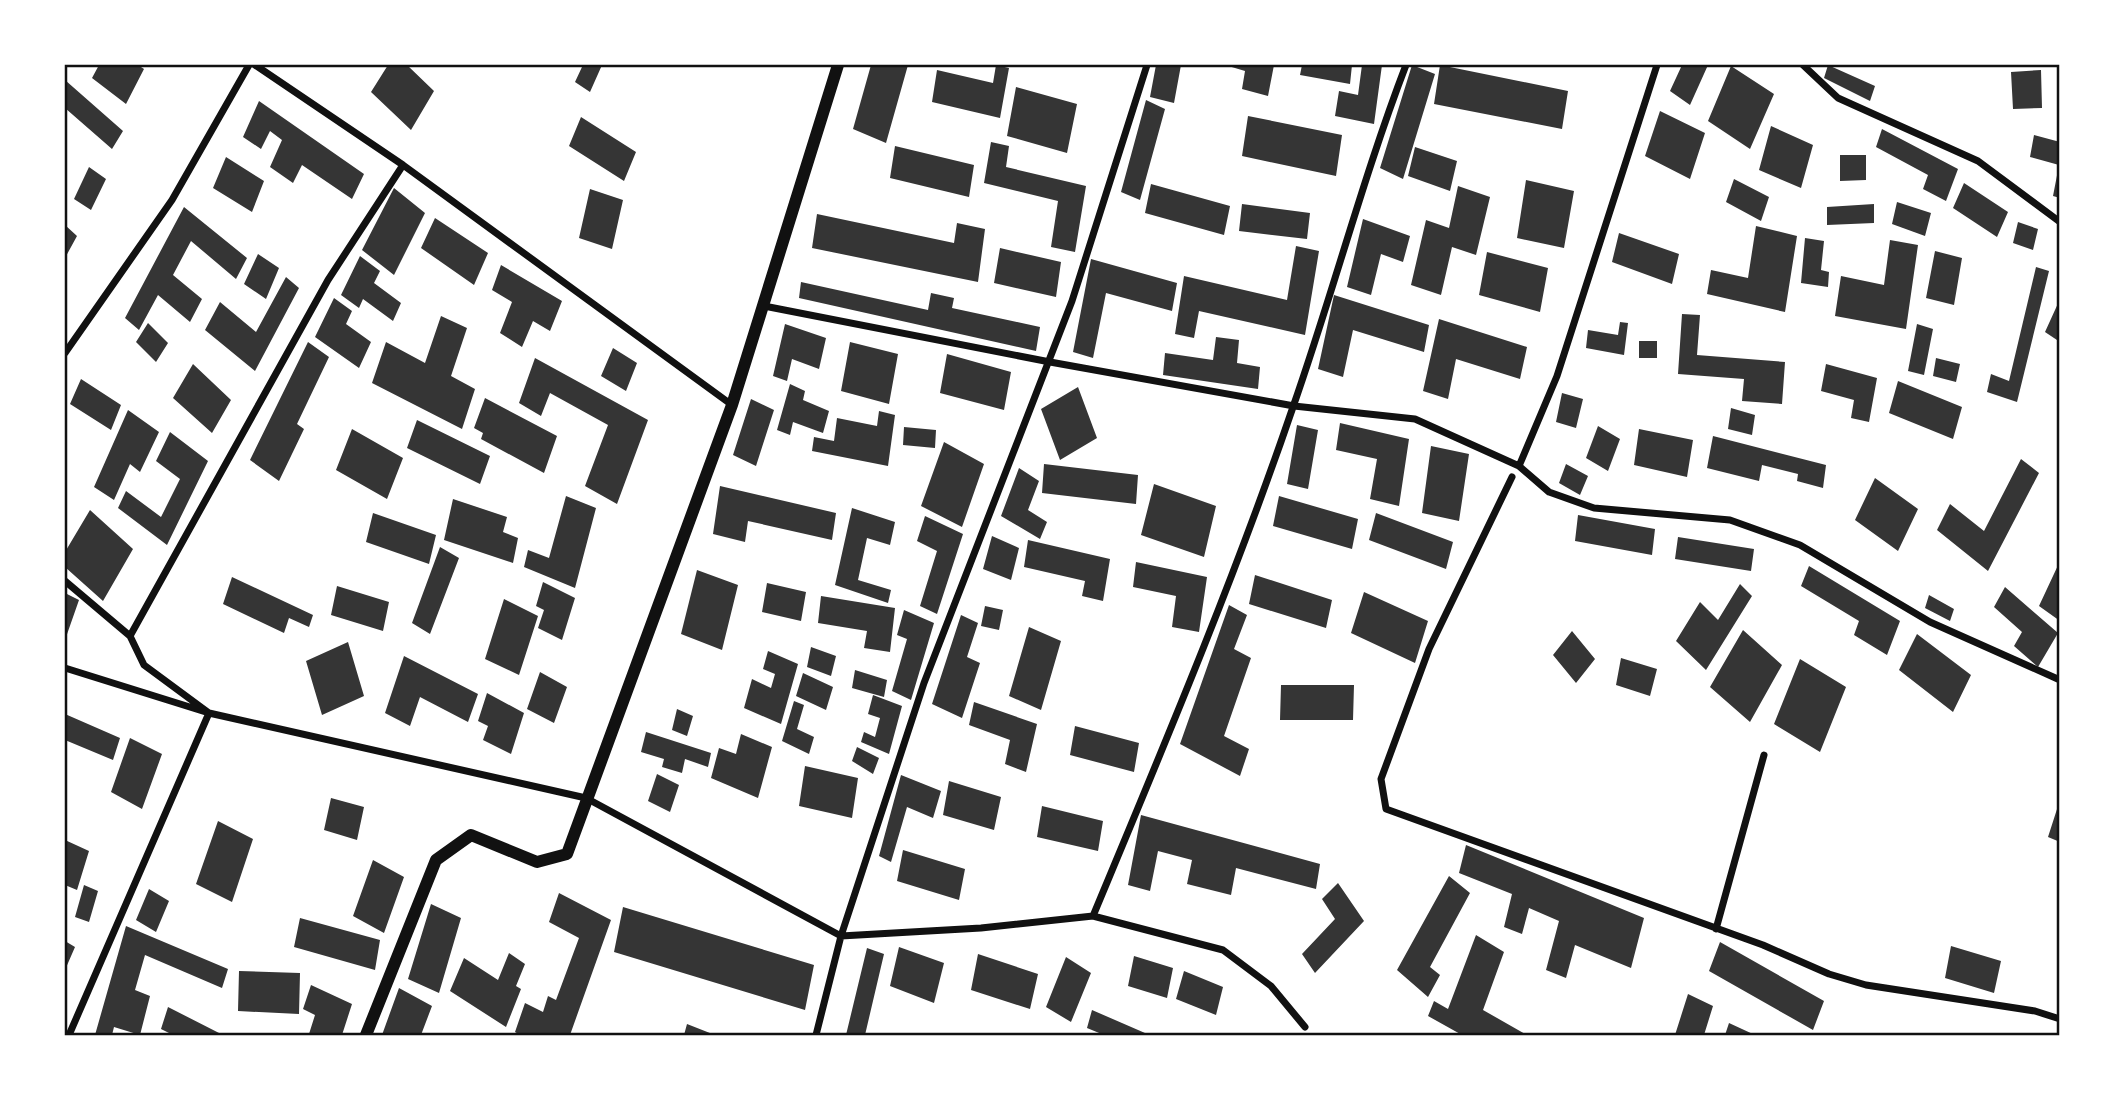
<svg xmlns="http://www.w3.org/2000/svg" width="2125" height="1100" viewBox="0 0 2125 1100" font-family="'Roboto Condensed',sans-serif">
	<rect width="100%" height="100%" fill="#fff"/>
	<!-- building -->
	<path fill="#353535" d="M99,65H138L144,69L126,104L92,78Z
		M388,65H407L434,91L411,130L371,92Z
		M578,65H602L590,92L575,82L582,67Z
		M871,65H908L886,143L853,129Z
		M996,65L1009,68L1000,118L932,102L937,70L993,83Z
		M1156,65H1181L1174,103L1150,97Z
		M1225,65H1274L1268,96L1242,89L1245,71Z
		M1302,65H1352L1350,84L1300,75Z
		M1362,65H1382L1374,124L1335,116L1339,91L1358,95Z
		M1412,65L1435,74L1403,179L1380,168Z
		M1440,65L1568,91L1562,129L1434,104Z
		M1682,65H1708L1690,105L1670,91Z
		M1828,65L1875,86L1870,101L1824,78Z
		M1731,66L1774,94L1750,149L1708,121Z
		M2041,70L2042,108L2013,109L2011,72Z
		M65,80L123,131L112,149L65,108Z
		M1016,87L1077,104L1067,153L1007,136Z
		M1146,100L1165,109L1140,200L1121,192Z
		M259,101L364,174L352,199L302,165L293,183L270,167L282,140L270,131L261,149L243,137Z
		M1660,111L1705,133L1690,179L1645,156Z
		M1248,116L1342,135L1336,176L1242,156Z
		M581,117L636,152L624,181L569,146Z
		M1771,126L1813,145L1801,188L1759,170Z
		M1882,129L1958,169L1946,201L1923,189L1928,175L1876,147Z
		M2034,135L2060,142V198L2053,196L2059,165L2030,157Z
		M991,142L1009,146L1006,167L1086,186L1075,252L1051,247L1058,201L984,183Z
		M895,146L974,165L969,197L890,178Z
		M1415,147L1457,161L1450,191L1408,176Z
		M1840,155H1866V180L1840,181Z
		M226,157L264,181L252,212L213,188Z
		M89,167L106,179L91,210L74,199Z
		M1734,179L1769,197L1761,221L1726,202Z
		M1526,180L1574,191L1564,248L1517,238Z
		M1964,183L2008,212L1997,237L1953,208Z
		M1151,184L1230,206L1224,235L1145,213Z
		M1458,186L1490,197L1476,255L1452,247L1441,295L1411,285L1426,220L1449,228Z
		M394,188L425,213L394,275L362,250Z
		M590,189L623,200L612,249L579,238Z
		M1897,202L1931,213L1925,236L1892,224Z
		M1242,204L1310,213L1307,239L1239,231Z
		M1874,204V223L1827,225V207Z
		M184,207L247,258L236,279L191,241L173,275L202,299L190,322L158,295L139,330L125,318Z
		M817,214L954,243L957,223L985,229L978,282L812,248Z
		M435,218L488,253L474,285L421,248Z
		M1363,219L1410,236L1403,262L1381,254L1371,295L1347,287Z
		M2018,222L2038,229L2033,250L2013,243Z
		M65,225L77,236L65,258Z
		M1756,226L1797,236L1785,312L1707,294L1711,270L1748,278Z
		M1619,233L1679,254L1672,284L1612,262Z
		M1805,238L1824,241L1821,270L1829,272L1828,287L1801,283Z
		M1890,240L1918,245L1906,329L1835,316L1841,276L1884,285Z
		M1296,246L1319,251L1305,335L1199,311L1194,338L1175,334L1184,276L1287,300Z
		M1000,248L1061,262L1056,297L994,283Z
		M1935,251L1962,258L1954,305L1926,298Z
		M1487,252L1548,268L1540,312L1479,295Z
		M258,254L279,268L266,299L244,284Z
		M360,256L380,271L374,283L401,303L393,321L363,299L359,308L341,295Z
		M1091,259L1177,283L1172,311L1106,293L1093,358L1073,352Z
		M501,265L562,301L550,331L533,321L522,347L500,333L512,302L492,290Z
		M2036,267L2049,271L2017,402L1987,392L1991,374L2009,381Z
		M286,277L299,288L255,371L205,330L220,302L256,332Z
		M801,282L928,310L931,293L954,298L952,308L1040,327L1036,351L799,298Z
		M1334,295L1429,325L1424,352L1353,330L1343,377L1318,369Z
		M334,298L352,311L346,324L371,342L359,368L315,337Z
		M2060,299V342L2045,332Z
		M1682,314L1700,315L1697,355L1785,362L1782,404L1742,401L1744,379L1678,374Z
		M441,316L467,328L451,376L475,389L462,429L372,383L386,342L425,363Z
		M1439,319L1527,347L1520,379L1456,359L1448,399L1423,391Z
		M1620,322L1628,323L1624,355L1586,348L1588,330L1618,335Z
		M148,323L168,343L156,362L136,342Z
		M785,324L826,338L819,369L792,359L787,381L773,376Z
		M1917,324L1933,329L1924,375L1908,371Z
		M1216,337L1239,340L1237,363L1260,367L1258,389L1163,375L1165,353L1213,360Z
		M1639,341H1657V358H1639Z
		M308,342L329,357L297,424L304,429L279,481L250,460Z
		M850,342L898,354L889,404L841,391Z
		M613,348L637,363L626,391L601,376Z
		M947,354L1011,372L1004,410L940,393Z
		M535,358L648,420L617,504L585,486L608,425L550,393L541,416L519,403Z
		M1936,358L1960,364L1956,382L1933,376Z
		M193,364L231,400L212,433L173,398Z
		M1826,364L1877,378L1869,422L1851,418L1854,400L1821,391Z
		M81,379L121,405L111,430L70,404Z
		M1898,381L1962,407L1953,439L1889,413Z
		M790,384L805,391L803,400L829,411L823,433L793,422L790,435L777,430Z
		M1078,387L1097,438L1060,460L1041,409Z
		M1562,393L1583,399L1576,428L1556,422Z
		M485,398L557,436L544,473L481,439L483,433L474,428Z
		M751,399L774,410L756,466L733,455Z
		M1731,408L1755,415L1752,435L1728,429Z
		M128,410L159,432L140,472L130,464L114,500L94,487Z
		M879,411L895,415L888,466L812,451L814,437L834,441L837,418L877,426Z
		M417,420L490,456L480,484L407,448Z
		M1340,423L1409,439L1399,506L1370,499L1377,459L1336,450Z
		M1297,425L1318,430L1308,489L1287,484Z
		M1598,426L1620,439L1608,471L1586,458Z
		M904,427L936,430L935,448L903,445Z
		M352,429L403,458L387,499L336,470Z
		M1639,429L1693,440L1687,477L1634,465Z
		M170,432L208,461L167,545L118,508L126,491L161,517L180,479L156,461Z
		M1713,436L1826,465L1823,488L1797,481L1798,474L1762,465L1759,481L1707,468Z
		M944,442L984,464L962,527L921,506Z
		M1431,446L1469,454L1459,521L1422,513Z
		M2021,459L2039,473L1988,571L1937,530L1950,504L1984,531Z
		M1044,464L1138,475L1136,504L1042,493Z
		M1566,464L1588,476L1580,495L1559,483Z
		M1019,468L1039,481L1028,510L1047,522L1040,539L1001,516Z
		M1875,478L1918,509L1898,551L1855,520Z
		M1154,484L1216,506L1204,557L1141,535Z
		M720,486L836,513L832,540L748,521L745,542L713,534Z
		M566,496L596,508L575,588L524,567L528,550L549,558Z
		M1279,496L1358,519L1352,549L1273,526Z
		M453,499L507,517L503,532L518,538L513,563L444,540Z
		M852,508L895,522L890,545L867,538L858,580L891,590L888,603L835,585Z
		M90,510L133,549L103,601L65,567V552Z
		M373,513L436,535L429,564L366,542Z
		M1376,513L1453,542L1446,569L1369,540Z
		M1578,515L1655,529L1652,555L1575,541Z
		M925,516L963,534L937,614L920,606L937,551L917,541Z
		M992,536L1019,548L1011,580L983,569Z
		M1678,537L1754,549L1751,571L1675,559Z
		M1028,540L1110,559L1103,601L1082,596L1085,581L1024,567Z
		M440,547L459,558L430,634L412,623Z
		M2060,561V621L2039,606Z
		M1136,562L1207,577L1199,632L1172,627L1176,596L1133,587Z
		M1809,566L1900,621L1887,655L1854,635L1859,621L1801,586Z
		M697,570L738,585L722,650L681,634Z
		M1255,575L1332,600L1326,628L1249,604Z
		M232,577L313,615L309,627L289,618L284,633L223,604Z
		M543,582L575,598L562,640L538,628L544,610L536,606Z
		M767,583L806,592L801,621L762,612Z
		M1740,584L1752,596L1706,670L1676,641L1700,602L1718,620Z
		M337,586L389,602L383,631L331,615Z
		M2005,587L2058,633L2038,667L2014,646L2022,632L1994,607Z
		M1364,592L1428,621L1415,663L1351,633Z
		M65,593L79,600L65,640Z
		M1929,595L1954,609L1950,621L1925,608Z
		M821,596L895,608L890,652L864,648L867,631L818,623Z
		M504,599L538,616L519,675L485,659Z
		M1229,605L1247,615L1234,649L1251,658L1224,736L1249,749L1240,776L1180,744Z
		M985,606L1003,610L999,630L981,626Z
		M904,610L934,623L911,700L892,691L907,639L897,635Z
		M961,615L978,623L967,657L980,663L962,718L932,704Z
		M1029,627L1061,641L1041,710L1009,696Z
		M1743,630L1782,665L1750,722L1710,687Z
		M1572,631L1595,659L1576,683L1553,655Z
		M1917,634L1971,675L1953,712L1899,670Z
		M348,642L364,696L322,715L306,661Z
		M811,647L836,656L831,676L807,667Z
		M768,651L798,664L781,724L744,708L752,679L771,688L775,674L763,669Z
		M404,656L478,694L468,722L420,697L410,726L385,713Z
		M1621,658L1657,669L1650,696L1616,685Z
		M1800,659L1846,687L1820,752L1774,724Z
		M855,670L887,680L884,697L852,688Z
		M540,672L567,687L554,723L527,709Z
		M803,673L833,687L826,710L796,696Z
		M1281,685H1354L1353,720H1280Z
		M487,693L524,713L511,754L483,740L488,726L478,721Z
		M873,695L902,706L889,754L861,742L864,732L875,737L880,718L868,714Z
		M794,701L804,705L797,729L814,737L809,754L782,741Z
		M974,702L1037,724L1026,772L1005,764L1010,740L969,725Z
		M677,709L693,716L687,736L672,730Z
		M65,714L120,738L113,760L65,740Z
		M1075,726L1139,743L1134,772L1070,755Z
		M646,732L711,753L708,767L685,759L682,773L662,767L664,759L641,752Z
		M741,734L772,747L758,798L711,778L719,748L736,754Z
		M130,738L162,754L142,809L111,792Z
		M857,747L879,758L873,774L852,761Z
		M805,766L858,778L852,818L799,806Z
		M657,774L679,785L670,812L648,801Z
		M901,775L941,791L933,818L907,807L891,862L879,856Z
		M949,781L1001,797L994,830L943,815Z
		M331,798L364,807L357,840L324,830Z
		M1042,806L1103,821L1098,851L1037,837Z
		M2058,806L2060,807V842L2048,837Z
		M1141,815L1320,864L1316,889L1236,868L1231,895L1187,884L1192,860L1158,851L1150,891L1128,885Z
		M218,821L253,839L232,902L196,884Z
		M65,840L89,851L77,890L65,885Z
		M1466,845L1644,918L1631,968L1575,945L1566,978L1546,970L1559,921L1529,908L1522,934L1504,927L1512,894L1459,873Z
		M903,850L965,869L959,900L897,881Z
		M373,860L404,877L384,933L353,916Z
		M1449,876L1470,893L1430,967L1440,975L1428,997L1397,970Z
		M1338,883L1364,921L1315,973L1302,954L1335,919L1322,899Z
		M84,885L98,891L89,922L75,917Z
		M149,889L169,901L156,932L136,920Z
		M559,893L611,920L570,1035H520L515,1032L525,1003L543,1012L548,996L556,1000L579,938L549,922Z
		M431,904L461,918L439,993L408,979Z
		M623,907L814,965L805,1010L614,952Z
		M300,918L380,940L375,970L294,947Z
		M126,926L228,969L222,988L145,955L135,990L150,996L140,1035L114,1027L112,1035H95Z
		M1476,935L1504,952L1483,1010L1527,1035H1462L1428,1016L1434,1001L1448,1009Z
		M65,941L75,947L65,970Z
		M1720,942L1824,1001L1813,1030L1709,971Z
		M1951,946L2001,961L1994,993L1945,978Z
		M899,947L944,963L934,1003L890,986Z
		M867,948L884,954L865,1035H846Z
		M509,953L525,964L516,986L521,989L506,1027L450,991L464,958L498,980Z
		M978,954L1038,974L1030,1009L971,990Z
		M1134,956L1173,968L1167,998L1128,986Z
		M1066,957L1091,973L1071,1022L1046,1007Z
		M239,971L300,973L299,1014L238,1011Z
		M1184,971L1223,987L1216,1015L1176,999Z
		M311,985L352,1004L342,1035L309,1034L315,1015L303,1009Z
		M399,988L432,1006L421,1035H382Z
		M1688,994L1713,1006L1704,1035H1675Z
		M168,1007L223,1035H173L161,1029Z
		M1092,1010L1145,1033L1144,1035H1104L1087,1028Z
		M1729,1023L1755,1035H1725Z
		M687,1024L715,1035H684Z"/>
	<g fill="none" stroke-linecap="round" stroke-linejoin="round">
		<!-- minor -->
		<path stroke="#111" stroke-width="7" d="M255,65L403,165L732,405
			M1803,65L1838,98L1978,161L2060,222
			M403,165L328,280L130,636L144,665L209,713L586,798L841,936L924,683L1072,301L1147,65
			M764,306L1050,362L1294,406L1415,419L1519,466L1549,492L1594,508L1730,520L1800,545L1930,622L2060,680
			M65,353L172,200L249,65
			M1519,466L1557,376L1657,65
			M1512,477L1429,649L1381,779L1386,809L1763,945L1829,974L1866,985L2035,1011L2060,1019
			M65,581L130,636
			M65,668L209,713L69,1035
			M1093,916L1223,950L1271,986L1305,1027
			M1716,929L1764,755
			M816,1035L841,936L981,928L1093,916C1163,748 1234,580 1293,407C1333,293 1363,177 1406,65"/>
		<!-- tertiary -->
		<path stroke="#111" stroke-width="12" d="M366,1035L436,860L471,835L537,862L567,854L732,405L838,65"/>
	</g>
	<!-- border -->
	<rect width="2125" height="1100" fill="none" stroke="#ffffff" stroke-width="133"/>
	<rect x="66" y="66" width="1992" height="968" fill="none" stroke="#111" stroke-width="2.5"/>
</svg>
